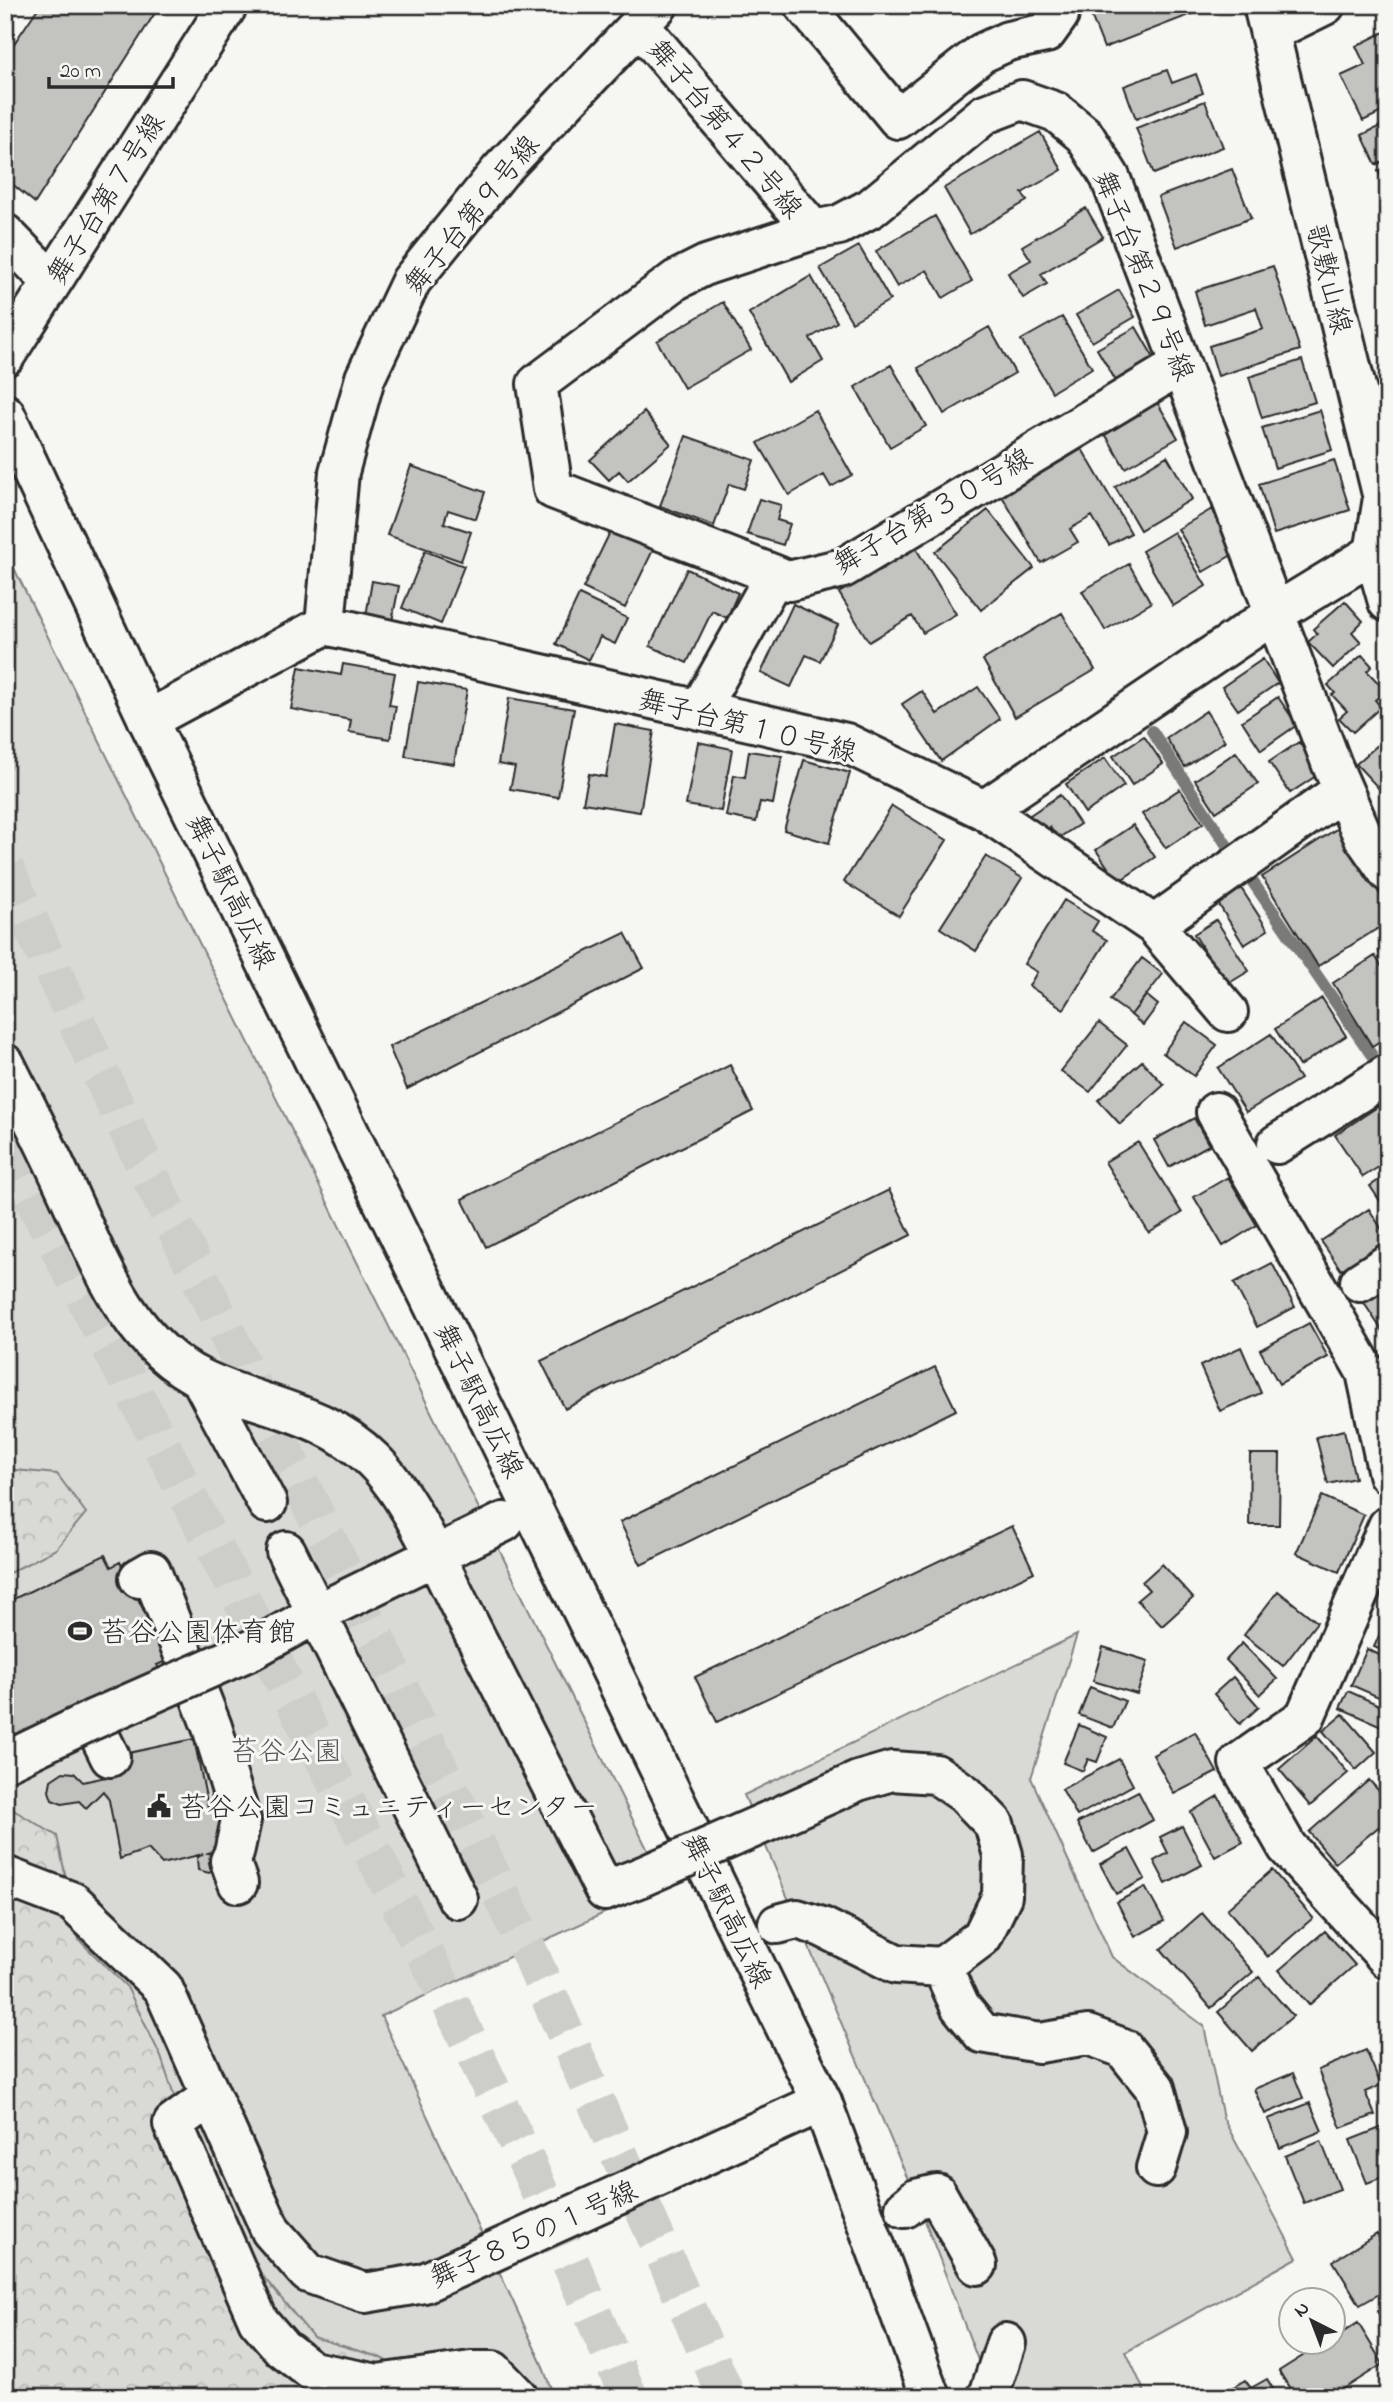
<svg xmlns="http://www.w3.org/2000/svg" width="1393" height="2402" viewBox="0 0 1393 2402" font-family="'Indie Flower','Klee One',sans-serif">
	<defs>
		<pattern id="forest-crowns" width="20" height="18" patternUnits="userSpaceOnUse" patternTransform="scale(1.75)"><rect width="20" height="18" fill="#d9d9d5"/><path d="M2 6a3 3 0 1 1 6 0M12 15a3 3 0 1 1 6 0" fill="none" stroke="#babab7"/></pattern>
	</defs>
	<rect width="100%" height="100%" fill="#f6f6f2"/>
	<filter id="ink" filterUnits="userSpaceOnUse"><feTurbulence type="fractalNoise" baseFrequency=".0143" numOctaves="2"/><feDisplacementMap in="SourceGraphic" scale="14" xChannelSelector="R" yChannelSelector="G"/><feConvolveMatrix kernelMatrix="1 2 1 2 8 2 1 2 1" color-interpolation-filters="sRGB"/></filter>
	<g filter="url(#ink)">
		<!-- green -->
		<path fill="#d9d9d5" stroke="#828280" stroke-width="2" d="M5,550L665,1885L381,2016L541,2362L554,2397H5Z
			M1077,1635L1031,1778L1112,1957L1204,2026L1223,2118L1297,2258L1126,2352L1147,2397H992L921,2210L744,1795Z"/>
		<!-- forest -->
		<path fill="url(#forest-crowns)" stroke="#828280" stroke-width="2" d="M5,1469L57,1474L86,1513L56,1549L5,1575Z
			M5,1805L57,1836L79,1940L127,1987L161,2057L185,2129L229,2235L313,2337L379,2357L453,2397H5Z"/>
		<g fill="none" stroke-linecap="round" stroke-linejoin="round">
			<!-- stream -->
			<path stroke="#7a7a78" stroke-width="12" d="M1152,731L1228,847
				M1250,878L1371,1054"/>
		</g>
		<!-- building -->
		<path fill="#c3c3c0" stroke="#2b2b2b" stroke-width="2" d="M40,5H160L35,203L5,178V57Z
			M1087,5H1194L1197,12L1104,48Z
			M1388,30V109L1363,121L1341,76L1365,65L1356,46Z
			M1167,70L1172,83L1196,74L1203,93L1136,119L1124,86Z
			M1205,101L1223,147L1154,174L1136,128Z
			M1388,122V159L1376,165L1362,135Z
			M1040,132L1062,170L1022,193L1027,201L970,234L944,188Z
			M1388,167V190L1378,171Z
			M1232,169L1251,218L1177,247L1158,197Z
			M1086,208L1103,237L1041,274L1047,284L1023,298L1008,273L1031,260L1022,246Z
			M935,216L972,281L943,298L927,270L897,287L876,251Z
			M859,246L890,300L852,322L820,268Z
			M1273,266L1300,350L1218,376L1209,346L1263,329L1256,308L1205,325L1195,291Z
			M811,276L837,322L810,338L823,361L788,382L749,313Z
			M1119,290L1135,317L1092,342L1076,315Z
			M723,302L751,350L684,388L657,341Z
			M1062,317L1092,368L1052,392L1021,340Z
			M989,327L1015,373L944,414L918,368Z
			M1136,327L1154,358L1116,381L1097,349Z
			M1302,360L1315,402L1262,418L1249,377Z
			M891,365L926,426L890,447L855,387Z
			M1157,402L1178,438L1125,468L1104,432Z
			M815,410L852,475L831,487L824,475L789,495L758,443Z
			M1320,410L1332,450L1275,468L1262,428Z
			M644,412L671,444L628,481L619,471L609,480L590,460Z
			M686,436L754,460L744,489L729,484L714,526L660,506Z
			M1082,449L1131,533L1109,545L1092,516L1070,529L1078,542L1041,563L1002,496Z
			M1167,456L1192,499L1140,530L1115,487Z
			M1334,460L1350,510L1274,534L1259,484Z
			M411,466L485,492L476,519L448,510L444,523L471,532L461,561L387,535Z
			M759,499L781,505L777,520L790,524L783,545L747,534Z
			M1212,509L1237,552L1203,572L1178,529Z
			M988,510L1034,568L981,610L935,552Z
			M612,528L654,548L625,608L583,588Z
			M1174,532L1206,586L1173,606L1142,551Z
			M915,547L956,614L923,633L912,616L869,642L839,593Z
			M425,551L464,566L441,624L402,608Z
			M1129,564L1151,603L1105,630L1082,591Z
			M687,569L738,593L727,618L712,611L687,663L650,646Z
			M372,581L399,586L392,621L366,616Z
			M579,595L627,618L615,644L600,637L589,660L556,644Z
			M1345,601L1363,621L1352,632L1361,642L1333,668L1308,642L1317,634L1313,629Z
			M793,604L838,625L820,661L806,655L791,687L761,673Z
			M1062,613L1095,670L1015,717L983,660Z
			M1362,655L1372,666L1367,671L1386,691L1375,700L1381,707L1353,732L1339,718L1347,711L1332,695L1335,693L1328,685Z
			M1263,659L1278,683L1238,710L1222,687Z
			M343,664L395,673L389,705L396,706L390,739L349,732L351,720L291,709L299,667L341,675Z
			M418,682L467,690L454,764L405,756Z
			M978,687L1000,719L941,761L902,704L922,691L937,714Z
			M1278,697L1297,725L1261,750L1242,721Z
			M509,698L574,709L558,797L510,789L515,767L498,764Z
			M1206,711L1225,741L1185,767L1166,738Z
			M615,724L654,731L640,812L583,803L589,774L606,777Z
			M1144,736L1163,764L1132,785L1113,756Z
			M1388,736V789L1383,793L1356,764Z
			M698,742L732,749L721,811L686,805Z
			M1299,742L1319,774L1290,793L1269,762Z
			M749,751L782,756L773,804L760,802L756,822L726,816L734,775L745,777Z
			M1236,752L1258,784L1216,812L1195,780Z
			M1105,758L1124,786L1085,813L1066,784Z
			M804,760L850,773L829,843L784,830Z
			M1180,789L1203,823L1166,848L1142,814Z
			M1060,795L1080,824L1057,839L1050,827L1039,835L1027,817Z
			M892,806L947,840L899,916L844,882Z
			M1133,825L1155,857L1118,882L1096,850Z
			M1338,828L1388,907V922L1318,966L1262,877Z
			M986,856L1022,878L976,951L940,928Z
			M1239,885L1268,930L1244,945L1216,900Z
			M1064,900L1098,921L1092,931L1107,940L1064,1009L1029,986L1037,972L1024,964Z
			M1216,920L1249,971L1226,985L1194,934Z
			M625,933L644,968L407,1089L389,1047Z
			M1388,945V965L1379,951Z
			M1375,956L1388,976V1036L1372,1046L1333,983Z
			M1142,958L1163,974L1131,1015L1110,1000Z
			M1146,995L1158,1005L1143,1025L1131,1015Z
			M1322,998L1346,1036L1299,1066L1275,1029Z
			M1186,1022L1217,1045L1194,1076L1163,1053Z
			M1099,1023L1127,1045L1090,1092L1061,1071Z
			M1271,1034L1300,1079L1246,1112L1218,1068Z
			M1142,1061L1164,1085L1120,1124L1098,1100Z
			M730,1065L753,1111L486,1247L462,1199Z
			M1388,1100V1161L1363,1177L1335,1135Z
			M1194,1118L1209,1145L1169,1167L1154,1140Z
			M1138,1142L1182,1213L1149,1233L1105,1162Z
			M1388,1174V1213L1370,1186Z
			M1228,1177L1257,1225L1223,1246L1194,1197Z
			M889,1190L911,1235L565,1409L541,1361Z
			M1369,1209L1388,1239L1341,1270L1321,1241Z
			M1272,1263L1295,1307L1257,1327L1234,1283Z
			M1388,1287V1337L1387,1338L1364,1303Z
			M1309,1323L1328,1357L1279,1384L1260,1350Z
			M1241,1347L1261,1393L1220,1411L1200,1366Z
			M935,1367L956,1410L641,1565L620,1522Z
			M1344,1430L1355,1478L1328,1484L1316,1437Z
			M1250,1454H1280L1279,1525H1249Z
			M1322,1496L1364,1515L1339,1572L1296,1553Z
			M1012,1526L1034,1572L717,1722L695,1677Z
			M105,1555L111,1567L120,1562L168,1660L157,1665L161,1671L5,1746V1603Z
			M1162,1564L1193,1598L1162,1626L1137,1600L1149,1590L1142,1582Z
			M1278,1591L1317,1622L1283,1666L1244,1635Z
			M1382,1629L1388,1631V1653L1374,1647Z
			M1242,1643L1277,1679L1260,1695L1226,1660Z
			M1103,1647L1148,1661L1137,1694L1093,1681Z
			M1367,1649L1388,1659V1701L1351,1685Z
			M1233,1677L1259,1707L1240,1724L1214,1694Z
			M1090,1687L1125,1701L1113,1728L1079,1715Z
			M1348,1691L1388,1709L1386,1728L1340,1708Z
			M1343,1714L1376,1752L1356,1770L1323,1731Z
			M1079,1725L1107,1737L1097,1762L1088,1759L1083,1771L1063,1763Z
			M1195,1732L1217,1772L1174,1794L1153,1755Z
			M1317,1736L1348,1773L1310,1806L1279,1769Z
			M194,1739L208,1807L216,1809L227,1818L214,1851L208,1853L216,1855L217,1867L209,1873L198,1870L197,1858L203,1854L162,1864L148,1849L120,1859L109,1800L103,1791L86,1808L79,1801L62,1804L52,1800L49,1791L51,1780L63,1772L74,1773L83,1782L106,1777L105,1758Z
			M1119,1759L1133,1785L1077,1816L1062,1789Z
			M1369,1780L1388,1801V1819L1335,1863L1309,1832Z
			M1138,1791L1153,1820L1093,1853L1077,1823Z
			M1218,1796L1243,1842L1215,1857L1191,1812Z
			M1182,1826L1202,1865L1166,1884L1154,1861L1168,1853L1160,1837Z
			M1129,1849L1145,1879L1116,1894L1100,1864Z
			M1272,1870L1313,1918L1268,1957L1227,1909Z
			M1145,1887L1164,1921L1135,1937L1117,1902Z
			M1202,1913L1253,1972L1211,2008L1161,1949Z
			M1325,1931L1355,1965L1309,2005L1279,1970Z
			M1259,1977L1293,2016L1252,2051L1218,2012Z
			M1366,2050L1381,2085L1365,2092L1375,2115L1341,2128L1318,2070Z
			M1293,2073L1303,2098L1265,2114L1254,2089Z
			M1310,2103L1322,2131L1280,2148L1268,2119Z
			M1388,2125V2175L1367,2183L1350,2140Z
			M1321,2141L1340,2189L1304,2203L1285,2156Z
			M1377,2234L1388,2253V2289L1360,2305L1333,2261Z
			M1388,2305V2329L1377,2311Z
			M1358,2323L1383,2364L1331,2397H1295L1279,2371L1325,2342H1334V2338Z
			M1267,2379L1278,2397H1238L1251,2388Z
			M1245,2380L1251,2388L1238,2397H1217Z"/>
		<g fill="none" stroke-linecap="round" stroke-linejoin="round">
			<!-- highway-tunnel -->
			<path stroke="#cdcdca" stroke-width="38" stroke-dasharray="38 19" stroke-linecap="butt" d="M5,868L110,1094L531,1956L727,2397
				M5,1144L446,1994L527,2163L629,2397"/>
			<!-- street casing -->
			<g stroke="#2b2b2b" stroke-width="44">
				<path id="street" d="M804,5L898,119L982,53L1008,41L1046,33L1059,15L1060,5
					M639,25L813,230
					M1270,32L1325,5
					M5,234L52,282
					M5,356L228,5
					M775,575L553,489L537,384L676,280L706,265L813,230L839,225L871,208L985,114L1022,100L1056,112L1084,135L1110,177L1332,765L1363,836L1388,872
					M325,625L339,472L365,378L411,281L500,171L658,5
					M699,710L775,575L789,581L843,568L1181,365
					M148,720L325,625L846,743L984,810L1274,614L1374,553L1388,602
					M984,810L1154,925L1343,790
					M1154,925L1228,1012
					M5,1064C26,1106 47,1147 66,1189C99,1259 127,1343 202,1379C262,1408 324,1411 373,1460C410,1496 441,1569 465,1616C511,1707 558,1799 605,1891L641,1877
					M1216,1112L1366,1372L1388,1474
					M1277,1144L1388,1074
					M1360,1282L1388,1264
					M201,1379L267,1503
					M1388,1526L1305,1717L1239,1763L1287,1847L1388,1959
					M286,1551L458,1899
					M139,1578L151,1571L212,1727L241,1820L234,1853L230,1861L238,1883
					M253,1649L318,1613L504,1522
					M92,1720L110,1757
					M769,1821L858,1781L892,1771L936,1774L965,1794L994,1824L1003,1855L1002,1896L982,1937L942,1967L896,1964L822,1927L797,1919L778,1924
					M5,1876L73,1902L163,1988L271,2231L308,2273L365,2293L424,2283L822,2102
					M942,1967L960,2006L982,2033L1039,2043L1088,2035L1123,2048L1155,2088L1167,2132L1156,2168
					M211,2096L173,2124L258,2320L282,2348L312,2371L377,2384L471,2371H493L518,2397
					M905,2208L916,2199L937,2194L977,2265
					M987,2397L990,2392L1006,2343"/>
			</g>
			<!-- secondary casing -->
			<g stroke="#2b2b2b" stroke-width="44">
				<path id="secondary" d="M1263,5L1383,498L1374,553
					M5,414L148,720L822,2102L931,2397"/>
			</g>
			<!-- street -->
			<use href="#street" stroke="#f6f6f2" stroke-width="38"/>
			<!-- secondary -->
			<use href="#secondary" stroke="#f6f6f2" stroke-width="38"/>
			<!-- street-bridge casing -->
			<g stroke="#2b2b2b" stroke-width="44" stroke-linecap="butt">
				<path id="street-bridge" d="M5,1762L92,1720L253,1649
					M641,1877L769,1821"/>
			</g>
			<!-- street-bridge -->
			<use href="#street-bridge" stroke="#f6f6f2" stroke-width="38"/>
		</g>
	</g>
	<!-- icons -->
	<defs>
		<g id="stadium-bare" transform="scale(1.89)"><path d="M0-5a6.5 5 0 1 0 0 10a6.5 5 0 1 0 0-10ZM-3.5-1.8h7v3.6h-7Z" fill="#2b2b2b" stroke="#f6f6f2" stroke-width="2.5" paint-order="stroke"/></g>
		<g id="civic-bare" transform="scale(1.89)"><path d="M-.6-6.5H3V-4.5H.6V-3L4-1V1h2V6H-6V1h2V-1L-.6-3ZM-1.2 2.5V6h2.4V2.5Z" fill="#2b2b2b" stroke="#f6f6f2" stroke-width="2.5" paint-order="stroke"/></g>
	</defs>
	<g fill-rule="evenodd">
		<use href="#stadium-bare" x="80" y="1631"/>
		<use href="#civic-bare" x="159" y="1806"/>
	</g>
	<g text-anchor="middle" stroke-width="6" stroke-linejoin="round" paint-order="stroke">
		<!-- street labels -->
		<g font-size="28" fill="#2b2b2b" stroke="#f6f6f2">
			<text transform="translate(726 128) rotate(50)" y="10">舞子台第４２号線</text>
			<text transform="translate(105 198) rotate(-58)" y="10">舞子台第７号線</text>
			<text transform="translate(471 214) rotate(-51)" y="10">舞子台第９号線</text>
			<text transform="translate(1145 275) rotate(68)" y="10">舞子台第２９号線</text>
			<text transform="translate(1330 279) rotate(76)" y="10">歌敷山線</text>
			<text transform="translate(932 510) rotate(-30)" y="10">舞子台第３０号線</text>
			<text transform="translate(748 725) rotate(14)" y="10">舞子台第１０号線</text>
			<text transform="translate(232 891) rotate(64)" y="10">舞子駅高広線</text>
			<text transform="translate(480 1400) rotate(64)" y="10">舞子駅高広線</text>
			<text transform="translate(728 1910) rotate(64)" y="10">舞子駅高広線</text>
			<text transform="translate(533 2233) rotate(-24)" y="10">舞子８５の１号線</text>
		</g>
		<!-- poi labels -->
		<g font-size="28" fill="#2b2b2b" stroke="#f6f6f2" text-anchor="start">
			<text x="100" y="1641">苔谷公園体育館</text>
			<text x="179" y="1816">苔谷公園コミュニティーセンター</text>
		</g>
		<!-- park labels -->
		<g font-size="28" fill="#565656" stroke="#f6f6f2">
			<text x="286" y="1760">苔谷公園</text>
		</g>
	</g>
	<!-- margin -->
	<rect width="1393" height="2402" fill="none" stroke="#f6f6f2" stroke-width="28"/>
	<rect x="14" y="14" width="1365" height="2374" fill="none" stroke="#2b2b2b" stroke-width="2.5" filter="url(#ink)"/>
	<!-- north arrow -->
	<g transform="translate(1312 2321) rotate(318)"><circle r="33" fill="#f6f6f2" stroke="#a5a5a2" stroke-width="2"/>
	<path d="M0-5L12 26L0 18L-12 26Z" fill="#2b2b2b"/>
	<text y="-10" font-size="19" font-weight="bold" text-anchor="middle" fill="#2b2b2b">N</text>
	</g>
	<!-- scale -->
	<path d="M49 77v10h124v-10" fill="none" stroke="#2b2b2b" stroke-width="3.5"/>
	<text x="60" y="77" font-size="21" fill="#2b2b2b" stroke="#f6f6f2" stroke-width="5" paint-order="stroke">20 m</text>
</svg>
